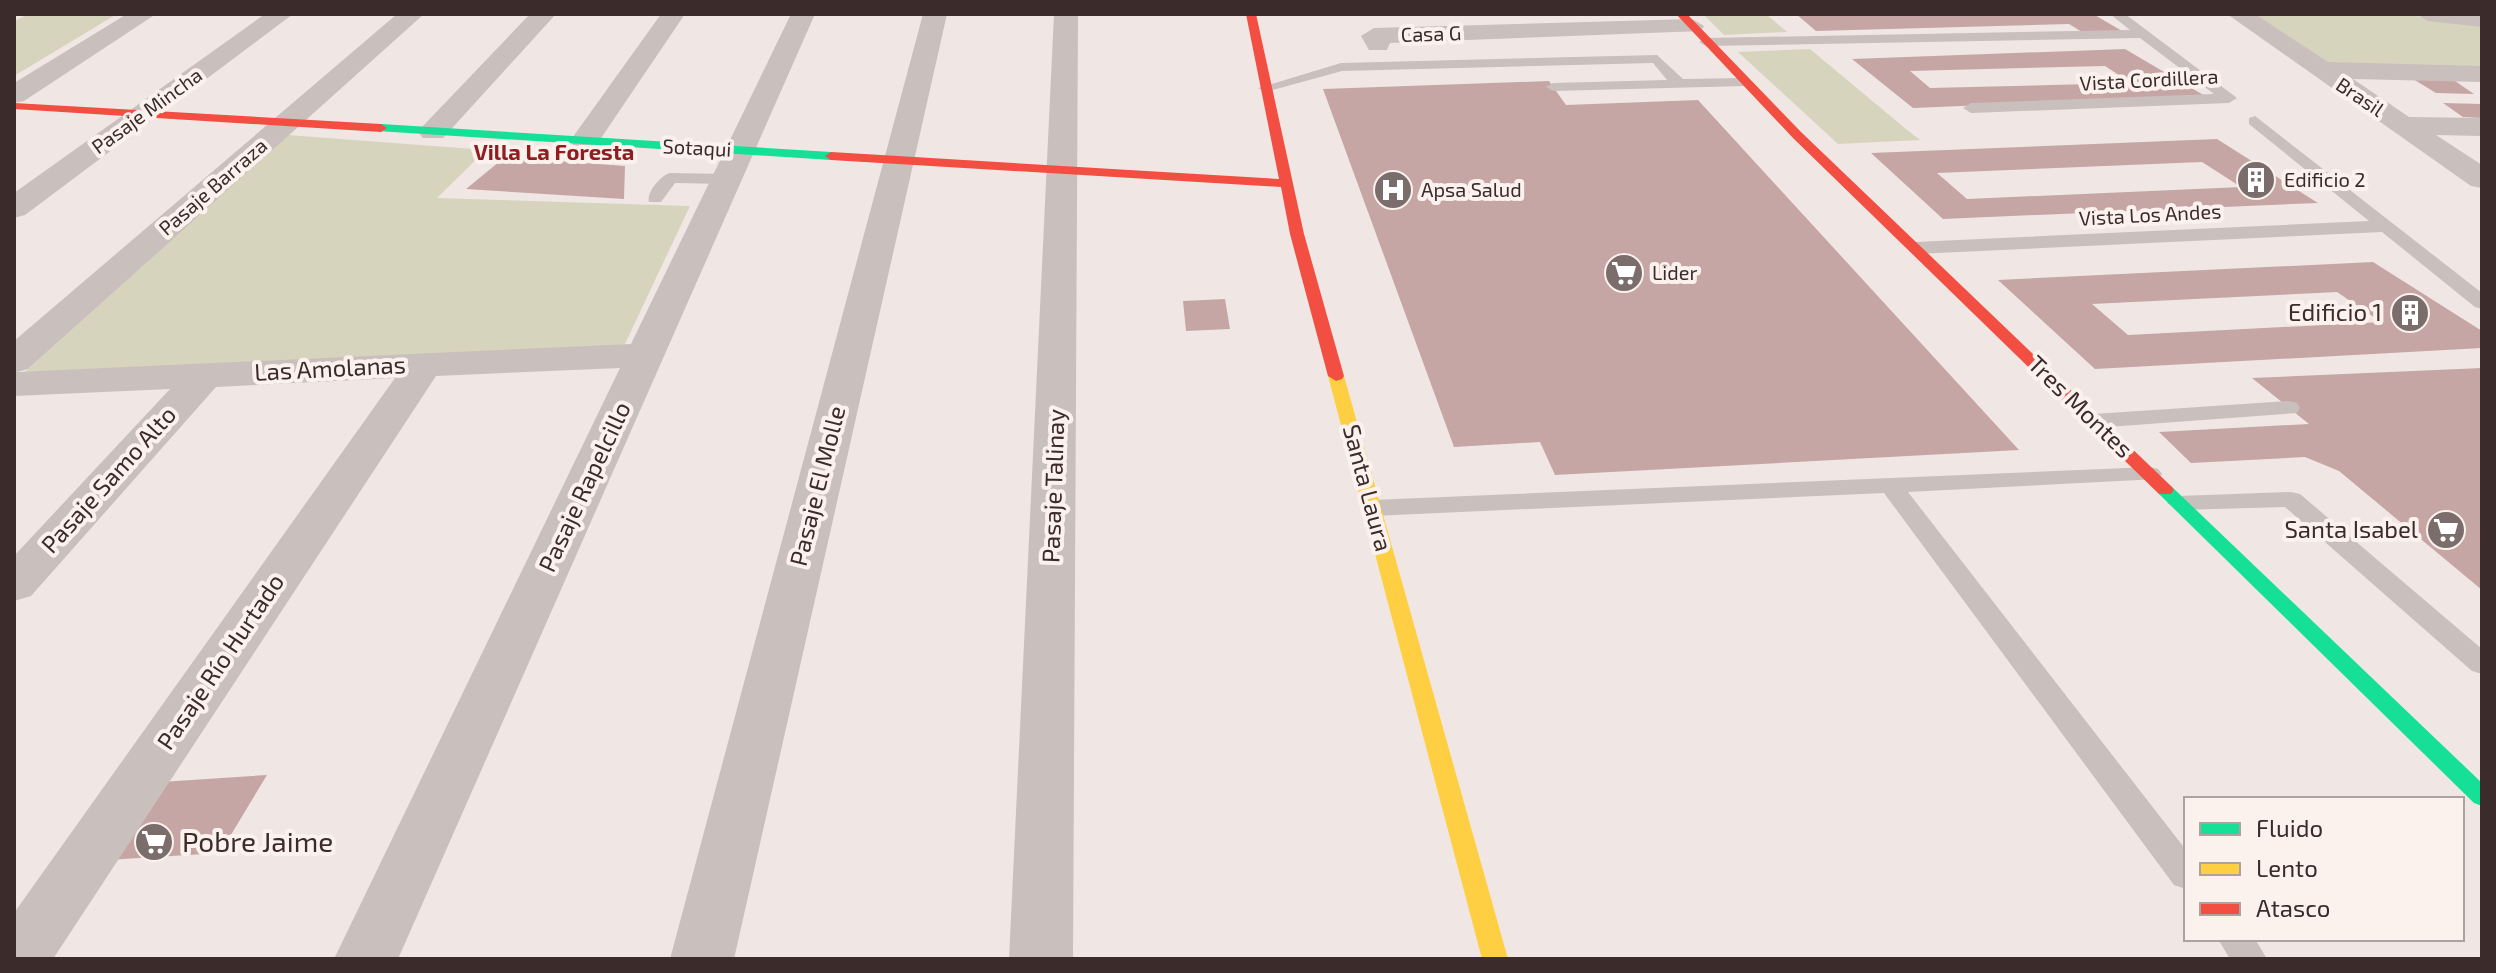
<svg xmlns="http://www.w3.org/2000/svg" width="2496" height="973" viewBox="0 0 2496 973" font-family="'Exo 2',sans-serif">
	<rect width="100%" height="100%" fill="#f0e7e4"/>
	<!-- green -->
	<path fill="#d7d4be" d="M29,14H117L14,76V21Z
		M1703,14H1766L1787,32L1724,35Z
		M2252,14H2397L2482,23V71L2334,67Z
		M1810,49L1906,129L1920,140L1838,144L1738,52Z
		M288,135L486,150L437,198L690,206L624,346L25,372Z"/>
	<!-- building -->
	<path fill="#c5a6a5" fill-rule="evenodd" d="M1796,14H2093L2122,31L2082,32L2069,24L1816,31Z
		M2125,49L2205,96L1913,108L1852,59ZM2105,66L2131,83L1930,88L1910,71Z
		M2413,79L2455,81L2474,94L2436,93Z
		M1549,81L1566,105L1698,100L2019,450L1555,475L1540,442L1454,447L1323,89Z
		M2443,103L2482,104V118L2463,117Z
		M2217,139L2318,203L1943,219L1871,153ZM2202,162L2241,187L1967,199L1937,173Z
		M505,157L625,166L624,199L466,189Z
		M2373,262L2482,331V348L2095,369L1998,280ZM2337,292L2381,322L2128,335L2092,304Z
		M1225,299L1230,329L1186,331L1183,301Z
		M2482,368V590L2339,471L2305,457L2191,463L2159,432L2309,424L2252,378Z
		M267,775L220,853L107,860L161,782Z"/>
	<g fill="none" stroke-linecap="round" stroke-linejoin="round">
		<!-- lane -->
		<path fill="#c9bfbd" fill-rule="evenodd" d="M2110,14H2125L2237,98L2229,103L1971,113L1963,108L1971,103L2214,94L2140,38L1706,46L1699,42L1706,38L2130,30Z
			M1657,55L1683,79L1744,78L1751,82L1744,86L1553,91L1546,87L1553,83L1667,80L1653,63L1342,71L1265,92L1258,88L1341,63Z
			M2255,116L2482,293V309L2475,307L2382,232L1916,254L1907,248L1916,242L2369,221L2249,124V118Z
			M670,173L726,174L734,179L726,184L675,183L661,202H649C646,193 661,175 670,173Z
			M2289,401L2297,403L2300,408L2297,413L2094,428L2083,421L2094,414Z
			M2150,467L2158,469L2162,474L2158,479L1908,492L2186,850V889L2174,885L1884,493L1373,516L1361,508L1373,500Z
			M2291,492L2300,494L2482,649V674L2472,671L2285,507L2179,510L2167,503L2179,496Z
			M2218,939H2255L2267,959H2230Z"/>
		<!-- street -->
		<path fill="#c9bfbd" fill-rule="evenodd" d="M127,14H156L24,101L14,103V83Z
			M265,14H293L25,215L14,218V193Z
			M397,14H424L28,369L17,372L631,344L791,14H815L398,959H334L620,368L436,376L53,959H14V913L395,378L216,387L31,596L14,601V556L170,389L14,396V341Z
			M530,14H556L443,138H423L418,132L423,126Z
			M661,14H685L595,147H575L570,141Z
			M923,14H947L734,959H670Z
			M1054,14H1078L1073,959H1009Z
			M2227,14H2255L2328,62L2482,66V82L2353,79L2409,117L2482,118V136L2436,135L2482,165V188L2471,186Z
			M2416,14H2482V27L2428,21Z
			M1692,19L1704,26L1701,31L1390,43L1387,50H1369L1361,36L1374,28Z"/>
		<!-- fast -->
		<path fill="#16e098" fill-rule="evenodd" d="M381,124L831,152L837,156L831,160L377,131L375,128Z
			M2165,485L2171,486L2482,783V806L2474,803L2159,494L2156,490Z"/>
		<!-- slow -->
		<path fill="#ffcf43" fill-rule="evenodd" d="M1336,371L1344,376L1508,959H1482L1328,376Z"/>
		<!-- jam -->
		<path fill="#f24e42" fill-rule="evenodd" d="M1246,14H1256L1304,234L1344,376L1342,379L1336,381L1328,376L1290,234L1281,187L831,160L825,156L831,152L1279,179Z
			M1676,14H1687L1801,132L2171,486L2174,490L2171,494H2159L1793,138Z
			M14,103L381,124L387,128L381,132L14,109Z"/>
	</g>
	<!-- icons -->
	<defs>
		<g id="building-disc" transform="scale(2)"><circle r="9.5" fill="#7a6d6b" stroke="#fbf1ed"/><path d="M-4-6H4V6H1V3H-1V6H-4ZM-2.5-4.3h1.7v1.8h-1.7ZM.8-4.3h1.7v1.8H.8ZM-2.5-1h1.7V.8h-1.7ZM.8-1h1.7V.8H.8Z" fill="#fff"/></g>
		<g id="hospital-disc" transform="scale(2)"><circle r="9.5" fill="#7a6d6b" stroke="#fbf1ed"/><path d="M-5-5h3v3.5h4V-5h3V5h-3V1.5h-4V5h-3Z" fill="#fff"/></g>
		<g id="supermarket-disc" transform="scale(2)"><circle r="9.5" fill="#7a6d6b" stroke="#fbf1ed"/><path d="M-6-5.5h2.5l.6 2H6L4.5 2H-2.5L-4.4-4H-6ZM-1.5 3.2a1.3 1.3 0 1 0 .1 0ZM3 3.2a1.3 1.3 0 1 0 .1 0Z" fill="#fff"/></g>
	</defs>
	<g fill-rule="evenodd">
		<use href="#building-disc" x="2256" y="180"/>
		<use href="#hospital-disc" x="1393" y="190"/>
		<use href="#supermarket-disc" x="1624" y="273"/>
		<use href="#building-disc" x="2410" y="313"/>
		<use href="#supermarket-disc" x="2446" y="530"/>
		<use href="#supermarket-disc" x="154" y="842"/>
	</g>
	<g text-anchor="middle" stroke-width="8" stroke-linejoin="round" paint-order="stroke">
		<!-- far-street labels -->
		<g font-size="20" fill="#3b2b2a" stroke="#fbf1ed">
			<text transform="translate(1431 34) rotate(-2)" y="7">Casa G</text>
			<text transform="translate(2149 80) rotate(-3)" y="7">Vista Cordillera</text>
			<text transform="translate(2360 97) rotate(34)" y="7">Brasil</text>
			<text transform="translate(147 111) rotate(-36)" y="7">Pasaje Mincha</text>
			<text transform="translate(697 148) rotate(3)" y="7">Sotaqui</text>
			<text transform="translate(213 187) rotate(-41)" y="7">Pasaje Barraza</text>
			<text transform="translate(2150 215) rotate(-3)" y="7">Vista Los Andes</text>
		</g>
		<!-- far-poi labels -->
		<g font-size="20" fill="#3b2b2a" stroke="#fbf1ed" text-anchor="start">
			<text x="2284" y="187">Edificio 2</text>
			<text x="1421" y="197">Apsa Salud</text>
			<text x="1652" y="280">Lider</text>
		</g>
		<!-- far-neighbourhood labels -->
		<g font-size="22" font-weight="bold" fill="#901d20" stroke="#fbf1ed">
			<text x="554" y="160">Villa La Foresta</text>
		</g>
		<!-- poi labels -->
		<g font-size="24" fill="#3b2b2a" stroke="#fbf1ed" text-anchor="end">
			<text x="2382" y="321">Edificio 1</text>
			<text x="2418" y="538">Santa Isabel</text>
		</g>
		<!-- street labels -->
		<g font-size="24" fill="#3b2b2a" stroke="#fbf1ed">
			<text transform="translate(330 369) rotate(-3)" y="8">Las Amolanas</text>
			<text transform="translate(2080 407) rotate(44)" y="8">Tres Montes</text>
			<text transform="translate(109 480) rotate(-48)" y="8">Pasaje Samo Alto</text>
			<text transform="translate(818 486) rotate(-76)" y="8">Pasaje El Molle</text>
			<text transform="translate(1054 486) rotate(-88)" y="8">Pasaje Talinay</text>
			<text transform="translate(585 487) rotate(-65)" y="8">Pasaje Rapelcillo</text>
			<text transform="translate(1367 488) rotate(75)" y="8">Santa Laura</text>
			<text transform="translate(221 662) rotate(-56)" y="8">Pasaje Río Hurtado</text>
		</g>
		<!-- near-poi labels -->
		<g font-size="28" fill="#3b2b2a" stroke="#fbf1ed" text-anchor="start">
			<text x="182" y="852">Pobre Jaime</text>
		</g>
	</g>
	<!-- border -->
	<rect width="2496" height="973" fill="none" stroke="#3b2b2a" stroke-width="32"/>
	<!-- legend -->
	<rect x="2184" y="797" width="280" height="144" fill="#fbf1ed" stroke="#aea29f" stroke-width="2"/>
	<rect x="2200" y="823" width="40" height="12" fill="#16e098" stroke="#aea29f" stroke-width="2"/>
	<text x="2256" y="837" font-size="24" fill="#3b2b2a">Fluido</text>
	<rect x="2200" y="863" width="40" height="12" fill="#ffcf43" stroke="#aea29f" stroke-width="2"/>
	<text x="2256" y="877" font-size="24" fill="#3b2b2a">Lento</text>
	<rect x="2200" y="903" width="40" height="12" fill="#f24e42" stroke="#aea29f" stroke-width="2"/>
	<text x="2256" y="917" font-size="24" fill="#3b2b2a">Atasco</text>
</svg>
